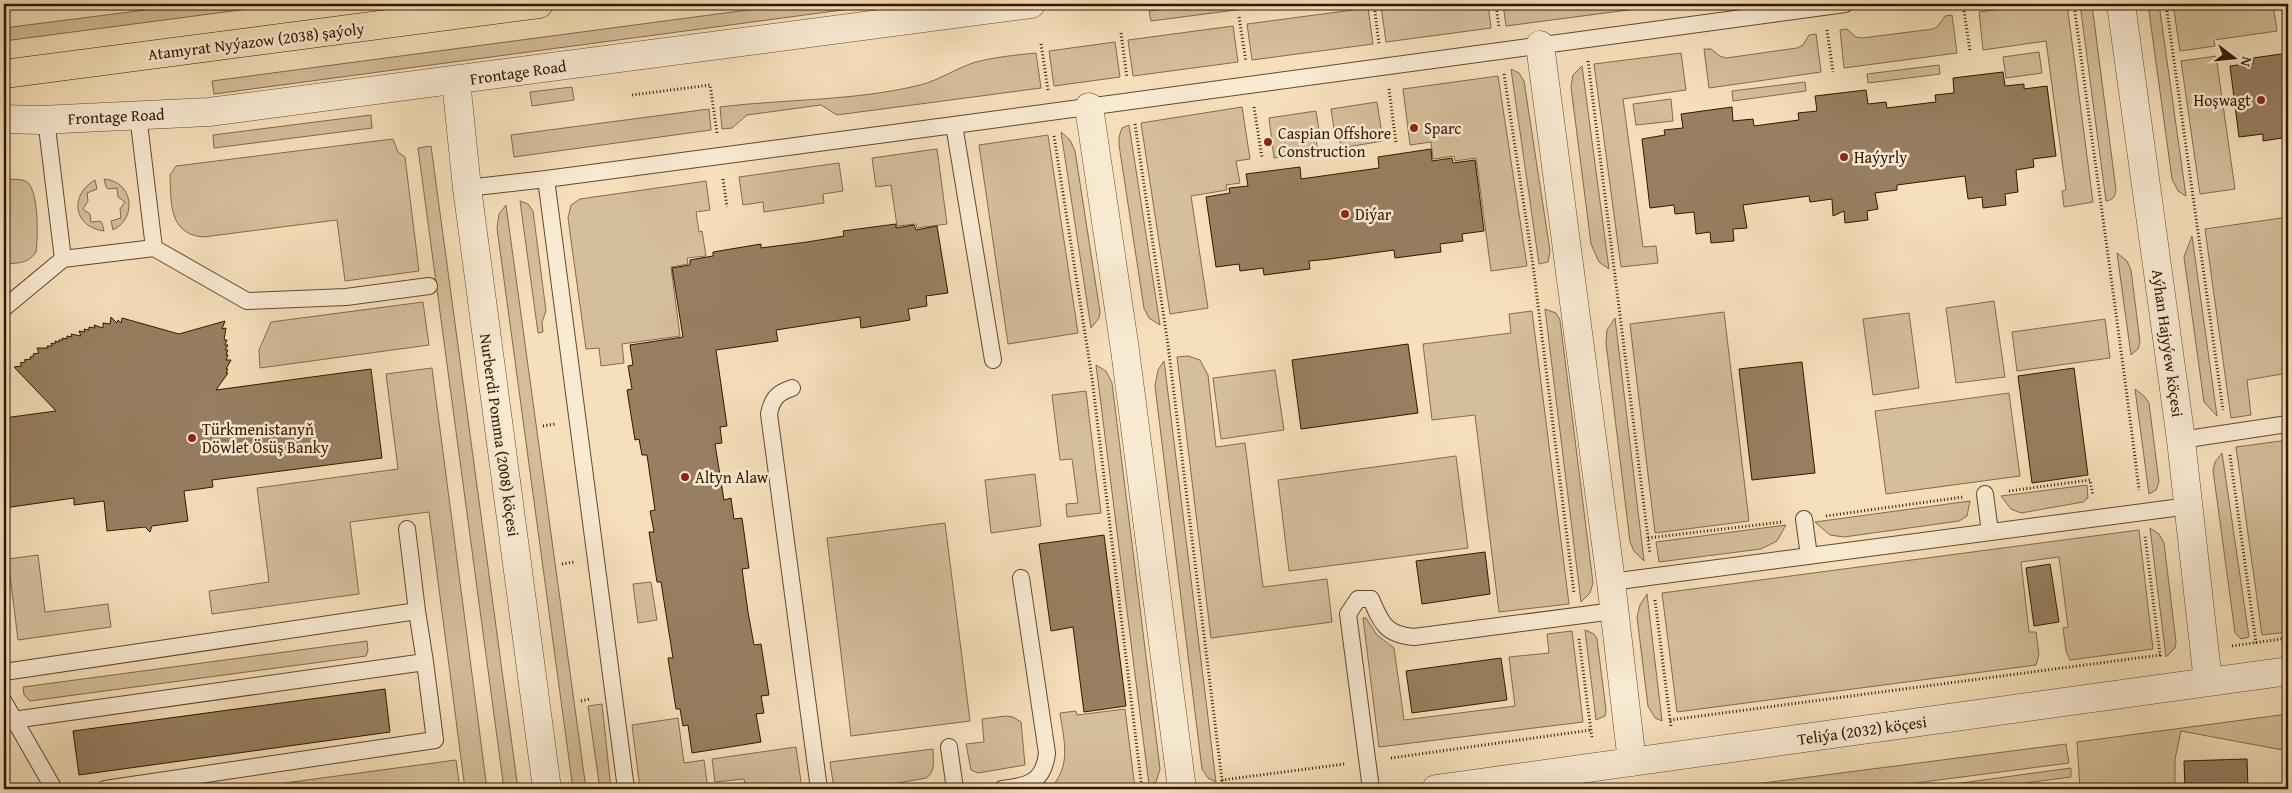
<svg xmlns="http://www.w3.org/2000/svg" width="2292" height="793" viewBox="0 0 2292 793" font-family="'Gentium Book Plus',serif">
	<rect width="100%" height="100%" fill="#f6e0bb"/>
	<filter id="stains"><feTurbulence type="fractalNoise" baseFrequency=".004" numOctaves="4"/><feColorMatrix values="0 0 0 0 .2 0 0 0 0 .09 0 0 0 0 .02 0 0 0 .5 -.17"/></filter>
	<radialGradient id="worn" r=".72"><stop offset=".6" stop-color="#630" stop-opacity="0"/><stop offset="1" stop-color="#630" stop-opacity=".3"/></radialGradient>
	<!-- green -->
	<path fill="#d5be9b" stroke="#846a4e" d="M192,4H286L4,41V28Z
		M793,4H887L214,94L212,81Z
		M1203,4H1282L1151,21L1149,11Z
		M1402,4H1488L1491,28L1386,42L1381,6Z
		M1503,4H1674L1506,26Z
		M2036,4H2067L2093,202L2064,207L2062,191L2066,190L2046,41L1983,50L1979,12Z
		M2080,4L2092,5L2116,190C2115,197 2113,200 2106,201Z
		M2148,4H2159L2186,196L2178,191L2172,179Z
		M2173,4H2273L2277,31L2214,40L2215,46L2180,51Z
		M1368,8L1373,44L1252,60L1247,24Z
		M1952,15L1957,53L1844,68L1840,30L1847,29L1856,37L1862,38L1933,29L1938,26L1945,16Z
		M1233,26L1238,62L1133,76L1128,40Z
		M1816,34L1821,72L1709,88L1704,49H1711L1720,56L1726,58L1797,48L1803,45L1809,35Z
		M1115,42L1120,77L1054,86L1049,51Z
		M2039,52L2042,73L2006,78L2003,57Z
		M1036,53L1041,88L837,115L821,105L747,115L732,128L722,129L720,107C785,99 856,101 920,85C940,80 956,68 976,62C995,57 1016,55 1036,53Z
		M1681,53L1686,90L1623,99L1643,247L1656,246L1658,263L1621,267L1594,64Z
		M2216,56L2235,189L2200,194L2181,61Z
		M1939,65L1940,74L1868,83L1867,74Z
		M1582,66L1609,269L1599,262L1591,244L1571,87L1573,75Z
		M1511,69L1519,73L1524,81L1550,251L1548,262L1539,264Z
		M1498,76L1527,266L1491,271L1476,158L1455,161L1454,156L1433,159L1431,142L1410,145L1403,89Z
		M1805,82L1806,91L1733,101L1732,91Z
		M572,87L574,100L532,106L530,92Z
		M1671,99L1673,121L1636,125L1633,104Z
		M1377,102L1383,141L1341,148L1338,128L1334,129L1331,109Z
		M1242,107L1250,159L1236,161L1240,183L1226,185L1227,190L1191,196L1208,308L1170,314L1141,123Z
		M709,109L711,130L514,157L511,135Z
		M1316,111L1319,130L1315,131L1318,152L1274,158L1269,118Z
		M371,115L372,128L214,148L213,135Z
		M1129,125L1160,325L1149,318L1144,308L1119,145V137L1122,128Z
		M1061,132L1070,140L1075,151L1100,312L1099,318L1091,328Z
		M1048,135L1078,333L1008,344L979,145Z
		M393,139L398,152L405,157L419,271L345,281L337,220L203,237C169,234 171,203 170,175L176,166Z
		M431,146L518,789H504L418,148Z
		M937,149L947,224L917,228L916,224L897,226L891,185L876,187L872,158Z
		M839,163L843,191L823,194L824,203L764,212L763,202L743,205L739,177Z
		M4,179C11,180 21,178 27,182C39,191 38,238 36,252C28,264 17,263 4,264Z
		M104,179C133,181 138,218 113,230L111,221L121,218L120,209L125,202L118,197L117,188L108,189L106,187Z
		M95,180L97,189L87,193L88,201L83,209L90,214L91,222L100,221L102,223L104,231C73,227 69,195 95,180Z
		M706,181L710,210L696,212L699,232L702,231L706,256L687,258L688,264L671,267L680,336L622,344L624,363L601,366L599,348L586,349L568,218L571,205L580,199Z
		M520,201L528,204L533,211L546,311L542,322L543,332L538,333Z
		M506,205L586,789H573L497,228L499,214Z
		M2288,217V373L2247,380L2251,415L2231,418L2205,229Z
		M2192,236L2217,416L2204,402L2184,257Z
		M2117,253L2127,261L2131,270L2140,342L2138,349L2131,355Z
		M1994,301L2005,377L1956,383L1946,308Z
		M423,302L429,345L260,368L259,350L271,322Z
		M1545,309L1556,313L1560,320L1593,583L1590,593L1581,602Z
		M1532,311L1569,604L1499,612L1475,415L1432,420L1423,344L1511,333L1509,314Z
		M1724,312L1749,521L1655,533L1630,324Z
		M1909,313L1919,388L1873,395L1863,319Z
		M1615,318L1644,561L1634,551L1630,542L1606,343L1607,330Z
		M2105,319L2110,358L2017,371L2012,332Z
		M1188,356L1200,360L1208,375L1216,447L1245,443L1263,587L1327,579L1332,622L1211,638L1177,357Z
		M1164,361L1216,782L1208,778L1202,769L1155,386L1158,370Z
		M1096,365L1106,371L1112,383L1160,769L1156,782L1149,785Z
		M432,368L487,789H465L429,512L350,522L359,594L212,614L209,591L269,582L257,488L398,469L386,374Z
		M1275,370L1284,430L1221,439L1213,378Z
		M2135,389L2144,396L2149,403L2159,482L2156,490L2149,494Z
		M1086,391L1101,513L1067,517L1066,504L1078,503L1072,459L1060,460L1052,395Z
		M2009,393L2020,476L1886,494L1875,411Z
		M2288,440V632L2262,635L2236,447Z
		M2222,453L2249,637L2241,639L2235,633L2213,470L2215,462Z
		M1456,456L1468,548L1289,571L1278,480Z
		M1035,474L1041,526L991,533L985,480Z
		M2087,485L2088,498L2083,502L2021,513L2011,509L2001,496Z
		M1970,501L1967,516L1959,521L1844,537L1830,535L1815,522Z
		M945,523L970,721L851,736L827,538Z
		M1786,525L1777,541L1761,549L1659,562L1656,542Z
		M2150,528L2159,534L2164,543L2176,642L2175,648L2166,657Z
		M2139,530L2153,649L2070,660L2066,651L2063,628L2068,627L2059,557L2021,562L2029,632H2036L2039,654L2036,665L1677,712L1662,593Z
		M38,555L45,612L108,604L111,627L18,640L8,559Z
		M651,582L657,620L638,623L633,584Z
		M1647,594L1662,721L1655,718L1648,706L1637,617L1640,605Z
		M1363,618H1366L1377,635L1394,648L1404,720L1515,706L1509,657L1549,653L1547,634L1572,631L1583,722L1379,747Z
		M1585,630L1594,634L1597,639L1606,710L1605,716L1596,720Z
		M367,641L368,650L366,656L30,701L24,695L23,687Z
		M602,704L611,789H600L588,706Z
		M1125,709L1135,788L1050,789C1072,765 1064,742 1060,713L1076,711L1077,715Z
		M2288,714V751L2181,731L2175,759V789H2080L2077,742Z
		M1006,716L1013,717L1021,722L1025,765L978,773L971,770L966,744L984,742L982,719Z
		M678,718L684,763L704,760L708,789H640L632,725Z
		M2066,744L2069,763L1870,789H1717Z
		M796,747L802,789H746L744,779L715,782L712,759Z
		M933,749C933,760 936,772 926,778L865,789H834L830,762Z
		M456,760L460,789H240Z
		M2071,768V777L2003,786V789H1917Z"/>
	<!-- building -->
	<path fill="#987f62" stroke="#321601" d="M2288,53V137L2263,141V134L2239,137L2230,66L2253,63V58Z
		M2003,72L2005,86L2024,84V89L2047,86L2056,156L2033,159L2034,167L2016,170L2018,192L2005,194L2006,205L1983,208L1982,197L1968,199L1965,176L1897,185V190L1875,193L1878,209L1867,211L1868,220L1845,223L1844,211L1833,216L1832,199L1810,202L1809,196L1743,205L1747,228L1733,229L1734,241L1711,243L1710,232L1696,234L1694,212L1675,214L1674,205L1650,208L1642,139L1665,135L1664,130L1683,128L1681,114L1732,107L1733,121L1753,119L1754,126L1799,120L1798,113L1817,111L1815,96L1866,90L1868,104L1886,102L1887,108L1936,102L1935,95L1954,93L1953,78Z
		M1431,149L1432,161L1452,158L1453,163L1475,160L1484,231L1462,234L1463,241L1440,244L1441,252L1395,258L1394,250L1330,259L1309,261L1310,269L1264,275L1263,268L1240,271L1239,264L1216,267L1206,197L1230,193L1229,188L1248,186L1246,174L1300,167L1301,179L1379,168L1378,157Z
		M896,224V228L914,225L916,230L937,226L948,293L926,296L927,306L908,309L910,320L861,328L860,317L776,330L778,341L716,350L727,426L720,427L722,443L715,444L724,500L731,498L734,519L742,518L749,568L742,569L748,612L754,645L761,644L769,695L761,696L764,713L756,714L761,742L692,753L688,725L683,726L680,709H676L668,658H673L666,614L661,582H657L649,532H654L650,511L655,510L647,455H642L639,439L635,440L627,390L632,389L628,366L633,365L630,345L683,337L672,268L690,265V260L713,256V252L761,244V248L807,242L844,236L843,231Z
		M111,317L117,323L118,320L121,323L122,318L179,334L225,321L222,329L226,328L224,340H227L225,345H228L225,350H228L226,355H228L226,360H231L226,369H228L226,373H228L216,390L371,369L382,458L212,480L213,487L184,491L188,521L152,526L150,532L145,527L107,531L104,501L74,505V498L4,508V418L56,411L14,367L22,366L20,363L26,362L24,360L31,359L30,357L34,356L33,354L39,353L37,348H48L47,346H52L51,343L55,344V341L59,342V340H63L62,338L67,339V336L72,337L71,334L81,336L79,331L85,332L84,329L89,330V327L95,328L94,325L103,328V323L110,324Z
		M1408,344L1418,413L1301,429L1292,360Z
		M1802,362L1815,473L1752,480L1739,369Z
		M2074,368L2088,475L2032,483L2018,376Z
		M1104,535L1126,706L1084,712L1073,627L1051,631L1039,544Z
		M1485,552L1490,594L1422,604L1416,561Z
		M2050,564L2059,622L2034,626L2026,568Z
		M1501,658L1507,700L1412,713L1406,671Z
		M385,689L390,732L79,775L73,731Z
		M2247,759L2248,789H2185L2184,761Z"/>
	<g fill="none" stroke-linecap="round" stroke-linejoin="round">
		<!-- service casing -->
		<g stroke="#634830" stroke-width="18">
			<path id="service" d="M46,119L63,259L154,248L138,115
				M954,125L993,360
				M546,179L626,789
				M467,188L546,179L954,125L1845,4
				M154,248L247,301L346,297L429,286
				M4,308L63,259
				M792,388C777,393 772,399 769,414L819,789
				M2181,440L2288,424
				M1985,494L1990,532
				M1804,519L1809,556
				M407,529L417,611
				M1611,582L2189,506
				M4,672L417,611L425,662L13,720L4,725
				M4,702L54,789
				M949,747L955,789
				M105,789L435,740L425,662
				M1002,789C1028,786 1044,782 1047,753L1021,578
				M1371,789L1348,614L1358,599H1371C1381,623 1386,635 1414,637L1614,611"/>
		</g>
		<!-- minor casing -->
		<g stroke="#634830" stroke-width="29">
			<path id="minor" d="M2121,4L2181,440L2208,682
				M1540,45L1611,582L1632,762
				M456,81L467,188L547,789
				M1089,107L1125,350L1182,789
				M4,119L40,120L209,112L1031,4
				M1436,789L2288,671"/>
		</g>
		<!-- primary casing -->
		<g stroke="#321601" stroke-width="29">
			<path id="primary" d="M4,74L539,4"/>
		</g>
		<!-- path -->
		<path stroke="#321601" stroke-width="3" stroke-dasharray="1 2.5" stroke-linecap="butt" d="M1374,4L1379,44
			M1496,4L1499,28
			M1963,4L1970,51
			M2074,4C2095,166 2119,328 2139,490
			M2166,4L2223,410
			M2284,4L2287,25
			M1239,17L1246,62
			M1827,30L1833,72
			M1121,33L1127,78
			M1041,44L1048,90
			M1588,61L1650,554
			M1504,74L1533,265L1574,593
			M1389,89L1396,143
			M632,95L710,85L717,133
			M1254,107L1262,158
			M1135,124L1168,345L1222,780L1345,764
			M1054,136L1092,378L1142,789
			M723,179L727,207
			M543,426L555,424
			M2230,455L2256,643
			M2009,491L2090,480L2093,496
			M1826,516L1963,497
			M1648,538L1782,522
			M562,564L574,562
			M1655,600L1671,727
			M1579,639L1592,739
			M2232,646L2288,638
			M581,701L590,699
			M1670,720L2160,655L2145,536
			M1391,758L1591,730
			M1222,780L1223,789"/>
		<!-- service -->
		<use href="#service" stroke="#f9ebd3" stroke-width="16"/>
		<!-- minor -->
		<use href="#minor" stroke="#f9ebd3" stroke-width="28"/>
		<!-- primary -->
		<use href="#primary" stroke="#f6e0bb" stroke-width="28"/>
	</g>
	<!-- markers -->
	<g fill="#8f2418" stroke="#f9ebd3" stroke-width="2">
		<circle cx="2261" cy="100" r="5"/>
		<circle cx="1414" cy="128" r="5"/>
		<circle cx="1268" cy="142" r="5"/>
		<circle cx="1844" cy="157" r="5"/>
		<circle cx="1345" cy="214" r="5"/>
		<circle cx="192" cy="438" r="5"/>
		<circle cx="685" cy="477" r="5"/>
	</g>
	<g text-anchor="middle" stroke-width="5" stroke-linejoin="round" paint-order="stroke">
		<!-- street labels -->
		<g font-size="16" fill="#321601" stroke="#f9ebd3">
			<text transform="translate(256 41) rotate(-7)" y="6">Atamyrat Nyýazow (2038) şaýoly</text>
			<text transform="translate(518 72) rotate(-8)" y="6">Frontage Road</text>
			<text transform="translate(116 116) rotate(-3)" y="6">Frontage Road</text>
			<text transform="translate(2168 343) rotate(82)" y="6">Aýhan Hajyýew köçesi</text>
			<text transform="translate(500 435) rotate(82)" y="6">Nurberdi Pomma (2008) köçesi</text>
			<text transform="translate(1862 730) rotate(-8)" y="6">Teliýa (2032) köçesi</text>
		</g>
		<!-- poi labels -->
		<g font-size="16" fill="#321601" stroke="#f9ebd3" text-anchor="start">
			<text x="2251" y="106" text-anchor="end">Hoşwagt</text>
			<text x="1424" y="134">Sparc</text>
			<text x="1278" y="139">Caspian Offshore<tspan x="1278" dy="18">Construction</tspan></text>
			<text x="1854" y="163">Haýyrly</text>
			<text x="1355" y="220">Diýar</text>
			<text x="202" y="435">Türkmenistanyň<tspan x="202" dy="18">Döwlet Ösüş Banky</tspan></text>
			<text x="695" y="483">Altyn Alaw</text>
		</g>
	</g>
	<!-- margin -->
	<rect width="2292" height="793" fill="none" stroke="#f6e0bb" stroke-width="20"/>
	<rect x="5" y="5" width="2282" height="783" fill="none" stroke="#321601" stroke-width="2.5"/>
	<rect x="10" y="10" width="2272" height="773" fill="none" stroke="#321601"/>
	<!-- north arrow -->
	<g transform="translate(2234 58) rotate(106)" stroke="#f9ebd3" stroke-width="4" paint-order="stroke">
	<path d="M0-4L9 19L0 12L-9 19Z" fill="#321601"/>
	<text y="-8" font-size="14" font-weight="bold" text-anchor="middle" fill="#321601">N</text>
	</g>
	<rect width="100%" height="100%" filter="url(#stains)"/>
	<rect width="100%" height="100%" fill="url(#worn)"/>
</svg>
